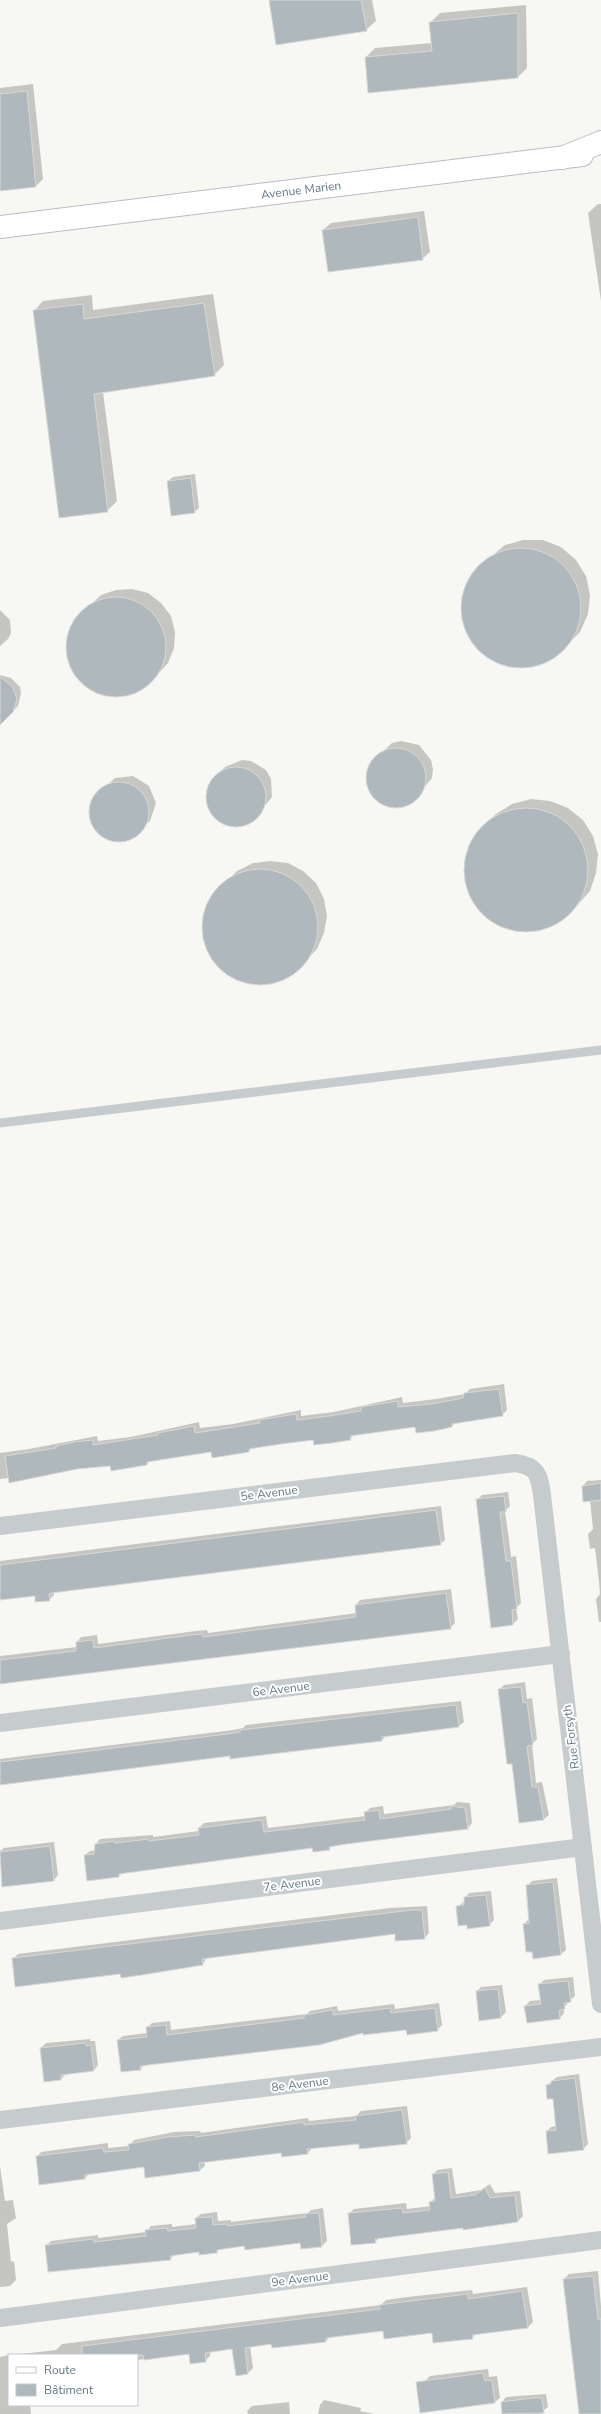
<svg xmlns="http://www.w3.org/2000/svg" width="601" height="2414" viewBox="0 0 601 2414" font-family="'Nunito Sans',sans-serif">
	<rect width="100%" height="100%" fill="#f7f7f3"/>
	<!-- shadow -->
	<path fill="#0003" d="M270,0H372L376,21L366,30Z
		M526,5L527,68L518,77L366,57L375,48L432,43L430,23L440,13Z
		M33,84L43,179L36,186L0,190V88Z
		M598,204H601V301L588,213Z
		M424,211L430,252L422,259L323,230L331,223Z
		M213,294L224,365L214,375L103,392L117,501L107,511L34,311L43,301L92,295L93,310Z
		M195,474L199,508L194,512L168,481L173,477Z
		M523,540H543L561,547L576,560L586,576L590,595L588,614L580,632L556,656L539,664L520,667L500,663L484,654L471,639L463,621L462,602L468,583L479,567L505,545Z
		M132,589L148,593L161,603L171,616L175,632L174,648L168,663L148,685L134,693L118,697L102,694L88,687L76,676L67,657L76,648L82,646L81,640L68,641L70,630L79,616L101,595L116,590Z
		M0,610L10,620L11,633L8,639L0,646Z
		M0,675L11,678L20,687L21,693L18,706L8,716L0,718Z
		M401,741L419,745L431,760L433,769L432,778L413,801L394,807L385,805L376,799L370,792L367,782L371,763L392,743Z
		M242,760L251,761L266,770L271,779L272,797L253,820L244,825L235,826L225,824L210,810L207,791L217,775L225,767Z
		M133,776L149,786L156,803L150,821L127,840L107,839L93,826L90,817L93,798L115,778Z
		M531,799L550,801L568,808L583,820L593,836L598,854L596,873L590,891L568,916L553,926L536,931L518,932L501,927L486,918L475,904L467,888L464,870L467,853L474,837L486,824L496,814L512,804Z
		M270,861L288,863L303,871L316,883L324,899L327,916L324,933L317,949L295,972L279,981L261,984L244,982L227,974L214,961L206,946L203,928L206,910L214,894L237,871L253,863Z
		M504,1384L507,1410L502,1415L456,1422L452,1426H416L354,1435L350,1439H314L252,1448L249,1451H212L151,1460L147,1464H111L77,1468L10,1482L9,1478L0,1479V1450V1453L29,1449L97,1436L98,1441L131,1437L199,1422L200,1428L233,1424L301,1410V1416L334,1412L402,1397L403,1403L436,1399L465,1394L470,1389Z
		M601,1480V1622H599L596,1599L600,1594L599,1582L595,1548L590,1549L588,1534L593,1529L590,1500L583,1486L587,1481Z
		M508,1492L510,1506L505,1511L509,1540L511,1557L516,1556L521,1603L516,1608L518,1619L513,1624L492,1626L477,1500L482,1495Z
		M441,1506L445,1540L440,1544L54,1592V1595L49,1600L36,1594L0,1599V1561Z
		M451,1589L455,1623L450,1628L0,1683V1656L77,1647V1642L81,1637L97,1635L98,1644L196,1631L207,1630L208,1633L357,1613L356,1605L360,1600Z
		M525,1682L527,1699L532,1698L537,1739L532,1744L536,1783L542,1782L549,1815L544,1819L520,1822L513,1763L499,1690L504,1685Z
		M461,1701L464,1722L459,1726L386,1736L382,1740L231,1755L0,1784V1759L233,1730L243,1728L246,1725Z
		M457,1802L470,1803L472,1823L468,1828L332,1846L329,1849L313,1847L123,1872L119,1876L85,1855L90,1851L95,1850L96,1844L100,1839L153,1835V1837L199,1831V1828L204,1823L266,1816L268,1828L366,1816L365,1813L370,1808L383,1806L384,1814L454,1805Z
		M54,1842L58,1875L54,1880L3,1886L0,1851L4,1848Z
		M557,1878L566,1950L561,1954L534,1957L524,1924L529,1919L527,1886L532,1881Z
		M491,1891L494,1920L489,1925L468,1924L457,1907L465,1901V1898L469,1893Z
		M427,1906L429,1933L424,1938L396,1933L207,1957L203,1964L121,1973L13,1959L18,1954L390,1908Z
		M573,1977L575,1996L569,2001L564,2008V2013L560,2018L525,2006L530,2001L541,2000L539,1985L544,1980Z
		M502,1985L506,2012L501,2017L477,1991L481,1987Z
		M439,2003L442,2025L437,2030L407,2029L363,2032L145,2065L140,2069L118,2040L123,2036L147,2033V2028L152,2023L170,2021L171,2030L307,2014L310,2011L337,2006L338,2011L394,2004L395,2009Z
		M90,2039V2041H95L98,2065L94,2070L66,2074L61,2079L45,2081L41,2048L46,2043Z
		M579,2074L588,2144L583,2149L547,2131L551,2127L556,2126L554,2098L547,2085L557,2077Z
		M407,2106L411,2138L406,2143H360L312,2148L307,2154L282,2152L204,2161L205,2166L200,2170L146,2177L144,2166L90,2173L85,2178L37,2157L41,2152L108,2143V2148L129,2146L134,2140L174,2132L200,2131L201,2133L308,2118L309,2121L356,2116L361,2111Z
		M0,2166L5,2201L13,2200L16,2218L7,2224L11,2262L14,2261L16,2280L10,2286L0,2287Z
		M452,2168L456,2194L481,2190L490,2184L495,2193L520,2191L523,2216L518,2221L380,2237L375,2242L349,2214L354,2209L406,2203L407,2209L431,2206L430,2202L436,2197L433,2175L437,2170Z
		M323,2208L327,2241L322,2246L301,2242L245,2245L220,2249L217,2252L200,2251L175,2254L170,2259L46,2246L51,2241L98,2235V2238L146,2232L151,2226L172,2224V2227L196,2224V2218L201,2214L217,2212L218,2221L231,2220V2222L308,2213L311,2210Z
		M598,2271L601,2306V2414H580L564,2279L569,2274Z
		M527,2287L533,2322L528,2327L477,2333L472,2338L433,2332L384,2330L331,2336L326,2341L250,2346L253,2368L248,2373L233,2348L210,2351V2356L205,2361L190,2353L137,2360V2355H13L56,2350L62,2344L381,2305L386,2300L407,2297L472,2290L473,2294Z
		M9,2355V2405H30L31,2414H0V2357Z
		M488,2369L489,2377L497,2376L500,2398L495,2402L425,2381L430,2376Z
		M546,2394L548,2407L539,2414H503L502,2402L506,2397Z
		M324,2400L361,2408L360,2411L374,2414H318L320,2405Z
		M289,2402L290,2414H248L247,2411L252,2406Z"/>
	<!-- building -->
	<path fill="#afb8bd" stroke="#d9d8d6" d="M269,0H361L367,31L276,45Z
		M518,13V78L368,93L365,57L432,51L429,22Z
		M27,91L36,187L0,191V94Z
		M418,217L423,260L328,272L322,230Z
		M204,303L215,376L94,394L108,512L59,518L33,310L83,304L84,319Z
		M191,478L195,513L171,516L167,481Z
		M461 608a60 60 0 1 1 120 0a60 60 0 1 1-120 0Z
		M66 647a50 50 0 1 1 100 0a50 50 0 1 1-100 0Z
		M0,677L12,686L17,699L13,712L0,725Z
		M366 778a30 30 0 1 1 60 0a30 30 0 1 1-60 0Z
		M206 797a30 30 0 1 1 60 0a30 30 0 1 1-60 0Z
		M89 812a30 30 0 1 1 60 0a30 30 0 1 1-60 0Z
		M464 870a62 62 0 1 1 124 0a62 62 0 1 1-124 0Z
		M202 927a58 58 0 1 1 116 0a58 58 0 1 1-116 0Z
		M499,1389L503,1416L452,1424V1427L434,1431L416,1433L415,1427L350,1436L351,1440L332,1443L314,1445L313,1440L281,1444L249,1449V1452L212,1458L211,1452L147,1462V1465L111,1471L110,1466L77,1469L9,1483L5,1456L56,1448V1446L74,1442L93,1440V1445L158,1435V1433L194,1426L195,1433L260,1423L259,1420L296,1414L297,1420L329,1416L361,1411V1407L398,1401V1407L431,1404L463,1398L464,1393Z
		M601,1483V1500L583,1502L582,1486Z
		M504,1496L506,1512H500L504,1546L506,1561H511L517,1609L512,1610L513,1625L491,1628L476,1499Z
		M436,1510L441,1545L51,1593L49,1594L50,1601L35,1602V1596L0,1600V1565Z
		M446,1593L451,1629L0,1684V1660L76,1651V1642L93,1640L94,1648L191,1635L203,1634V1637L255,1630L356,1617L355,1605Z
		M521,1687L523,1703L527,1702L531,1731L533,1745L527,1746L532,1787H538L544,1820L519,1823L512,1764H507L498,1689Z
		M456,1705L459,1727L382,1737V1741L330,1747L230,1759V1756L0,1785V1762L227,1734L240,1732V1730Z
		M451,1806L465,1808L468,1829L346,1844L329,1847L330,1850L313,1852L312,1848L119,1874V1877L87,1881L84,1855L94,1854L95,1844L115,1841V1843L149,1839V1841L199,1835L198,1828L262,1820L264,1832L365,1820L364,1812L379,1810L380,1819L451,1809Z
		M50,1846L54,1881L2,1887L0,1852Z
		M553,1882L561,1955L533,1959L532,1952H526L523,1924L529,1923L526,1885Z
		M486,1895L490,1926L467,1929V1925L458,1926L456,1906L464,1905V1897Z
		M412,1910H422L425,1939L395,1941V1934L202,1959L203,1965L142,1975L121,1978L120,1974L15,1987L12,1958Z
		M568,1981L571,2002L564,2003L565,2009L559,2010L560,2019L527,2023L524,2006L541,2004L538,1984Z
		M498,1989L501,2018L479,2021L476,1991Z
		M390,2008L391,2013L435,2008L438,2031L407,2035L406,2030L363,2035V2033L319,2045L140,2066L141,2070L121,2072L117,2040L147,2037L146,2027L166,2025L167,2035L304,2018V2015L333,2010V2015Z
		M85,2043L86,2046L91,2045L94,2071L61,2075V2080L44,2082L40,2048Z
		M575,2078L584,2150L548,2154L546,2131L556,2130L553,2099H547L546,2085L551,2084V2081Z
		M402,2110L407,2144L359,2149V2144L307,2149L308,2154L282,2157L281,2153L199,2163L200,2171L145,2178L144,2167L85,2175V2179L39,2185L36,2156L103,2148L104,2152L129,2150L128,2144L168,2137L196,2135V2137L304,2122V2125L356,2120L355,2116Z
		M448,2172L451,2198L475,2195L485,2188L490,2198L515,2195L518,2222L463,2230V2228L375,2239L376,2243L351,2245L348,2213L402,2208L403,2213L430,2210L429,2202L435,2201L432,2174Z
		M319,2213L322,2247L301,2249L300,2243L245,2250L244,2246L217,2250V2253L199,2255V2252L170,2256L171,2260L48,2272L45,2245L93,2239L94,2242L146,2236L145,2230L167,2228L168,2231L196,2228L195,2218L212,2217L213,2225L227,2224V2226L306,2217L305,2214Z
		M593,2276L598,2319H601V2414H579L563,2279Z
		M522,2291L528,2328L472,2335L473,2339L433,2343L432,2333L384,2339L383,2331L326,2338V2342L272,2348L271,2344L245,2348L248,2374L236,2376L232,2349L205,2353L206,2362L190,2364L189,2354L144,2360L143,2355H82V2346L380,2309L379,2305L402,2302L468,2294V2299Z
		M483,2373L485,2381L492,2380L495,2403L420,2413L416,2382Z
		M532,2398H542L544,2413L502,2414L501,2402Z"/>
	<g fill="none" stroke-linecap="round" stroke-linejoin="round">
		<!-- secondary casing -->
		<g stroke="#b8bec2" stroke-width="24">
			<path id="secondary" d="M0,227L582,155"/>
		</g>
		<!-- primary casing -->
		<g stroke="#b9bec1" stroke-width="24">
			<path id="primary" d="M562,158L601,142"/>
		</g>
		<!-- lane -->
		<path stroke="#c6cbcd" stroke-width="9" d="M0,1123L601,1050"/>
		<!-- street -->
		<path stroke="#c6cbcd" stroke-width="18" d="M0,1526L515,1463C537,1466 539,1474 542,1495L601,2004
			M0,1723L561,1654
			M0,1921L583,1847
			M0,2120L601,2047
			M0,2318L601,2240"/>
		<!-- secondary -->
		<use href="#secondary" stroke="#fff" stroke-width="22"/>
		<!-- primary -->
		<use href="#primary" stroke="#fff" stroke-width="22"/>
	</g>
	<g text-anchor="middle" stroke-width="4" stroke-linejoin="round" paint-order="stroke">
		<!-- street labels -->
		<g font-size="12" fill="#637987" stroke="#fff">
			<text transform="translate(301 190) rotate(-7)" y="4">Avenue Marien</text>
			<text transform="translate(269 1493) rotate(-7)" y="4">5e Avenue</text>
			<text transform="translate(281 1689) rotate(-7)" y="4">6e Avenue</text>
			<text transform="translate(571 1737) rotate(-97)" y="4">Rue Forsyth</text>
			<text transform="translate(292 1884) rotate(-7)" y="4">7e Avenue</text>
			<text transform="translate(300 2084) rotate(-7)" y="4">8e Avenue</text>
			<text transform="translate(300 2279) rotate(-7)" y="4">9e Avenue</text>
		</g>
	</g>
	<!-- legend -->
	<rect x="8" y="2354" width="130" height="52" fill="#ffffff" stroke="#c1c9cf"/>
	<rect x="16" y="2367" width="20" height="6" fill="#ffffff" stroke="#c1c9cf"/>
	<text x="44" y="2374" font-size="12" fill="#637987">Route</text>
	<rect x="16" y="2384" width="20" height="12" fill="#afb8bd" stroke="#c1c9cf"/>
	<text x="44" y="2394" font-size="12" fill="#637987">Bâtiment</text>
</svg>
